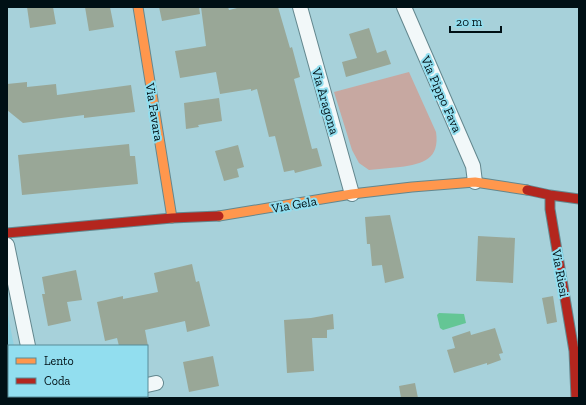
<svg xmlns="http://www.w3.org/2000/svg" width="586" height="405" viewBox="0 0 586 405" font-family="'Zilla Slab',serif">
	<rect width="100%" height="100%" fill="#a7d1da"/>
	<!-- built -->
	<path fill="#8fd2e1" d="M7,310L14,346H9V398H7Z"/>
	<!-- green -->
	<path fill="#c7a8a1" d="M409,72L436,132C440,159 423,164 400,167C390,168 379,169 369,170L359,163L352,150L334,92Z"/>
	<!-- water -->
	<path fill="#64c695" d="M439,313L464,314L466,323L443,330L440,328L437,315Z"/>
	<!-- building -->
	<path fill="#99a797" d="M27,7H53L56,24L30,28Z
		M85,7H110L114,27L89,31Z
		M159,7H199L200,14L162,21Z
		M201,7H228L229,10L241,7H278L290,48L292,47L300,77L294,79L312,149L317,148L322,166L295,173L294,170L284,172L275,136L269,137L257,89L251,91V89L220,94L216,72L180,78L175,51L206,46Z
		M369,28L377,53L386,50L391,64L346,77L342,62L357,58L349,34Z
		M27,82V87L56,84L57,95L131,85L135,112L84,118V115L23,123L7,110V84Z
		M219,98L222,121L198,125L199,127L186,129L184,103Z
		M129,144L130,156H135L138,184L22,195L18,155Z
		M238,145L244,167L237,169L239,177L224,181L215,151Z
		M390,215L404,278L385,283L382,265L372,266L370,244H367L365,217Z
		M478,236L515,238L513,283L476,281Z
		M192,264L196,282L199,281L210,326L187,332L185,321L145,330L148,346H119L117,338L105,341L97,302L123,296V299L158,292L154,273Z
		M76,270L82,300L67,302L71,321L48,326L42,294H45L42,277Z
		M553,296L557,322L547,324L542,298Z
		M333,314L334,329L327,330V338H312L314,371L287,373L284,320L311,318Z
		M495,328L503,353L499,354L501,360L487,365V363L454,373L447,350L455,348L452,337L470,331L471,335Z
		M213,356L219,386L189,392L183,362Z
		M415,383L418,398H401L399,386Z"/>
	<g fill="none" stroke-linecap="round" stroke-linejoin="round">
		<!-- street casing -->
		<g stroke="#63878e" stroke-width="16">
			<path id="street" d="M300,7L352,194
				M404,7L473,166L475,182
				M7,245L28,346
				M147,385L156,383
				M38,396L39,398
				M90,398L99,396"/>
		</g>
		<!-- slow casing -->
		<g stroke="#63878e" stroke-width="11">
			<path id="slow" d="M138,7L172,218
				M219,216L352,194L412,187L475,182L527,190"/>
		</g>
		<!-- jam casing -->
		<g stroke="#63878e" stroke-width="11">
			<path id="jam" d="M527,190L550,195L579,199
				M550,195V209L574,351L576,398
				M7,233L172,218L219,216"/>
		</g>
		<!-- street -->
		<use href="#street" stroke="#f2f8f9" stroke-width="14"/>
		<!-- slow -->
		<use href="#slow" stroke="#ff974d" stroke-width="9"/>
		<!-- jam -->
		<use href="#jam" stroke="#b3261e" stroke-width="9"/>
	</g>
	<g text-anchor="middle" stroke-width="4" stroke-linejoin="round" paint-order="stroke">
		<!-- street labels -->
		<g font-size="13" fill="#001015" stroke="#92deef">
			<text transform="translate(442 94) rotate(66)" y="5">Via Pippo Fava</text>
			<text transform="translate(326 101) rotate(74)" y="5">Via Aragona</text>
			<text transform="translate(155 112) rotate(81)" y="5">Via Favara</text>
			<text transform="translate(294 204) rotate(-10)" y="5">Via Gela</text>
			<text transform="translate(561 273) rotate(80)" y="5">Via Riesi</text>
		</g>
	</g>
	<!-- border -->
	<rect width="586" height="405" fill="none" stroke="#001015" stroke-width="16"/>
	<!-- legend -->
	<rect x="8" y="345" width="140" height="52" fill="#92deef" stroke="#588c98"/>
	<rect x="16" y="358" width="20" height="6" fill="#ff974d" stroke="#588c98"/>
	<text x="44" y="365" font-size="12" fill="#001015">Lento</text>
	<rect x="16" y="378" width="20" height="6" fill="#b3261e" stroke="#588c98"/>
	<text x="44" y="385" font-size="12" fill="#001015">Coda</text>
	<!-- scale -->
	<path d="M450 26v6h51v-6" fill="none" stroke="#001015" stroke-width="2"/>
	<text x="456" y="26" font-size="12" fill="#001015" stroke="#92deef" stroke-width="3" paint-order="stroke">20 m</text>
</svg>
